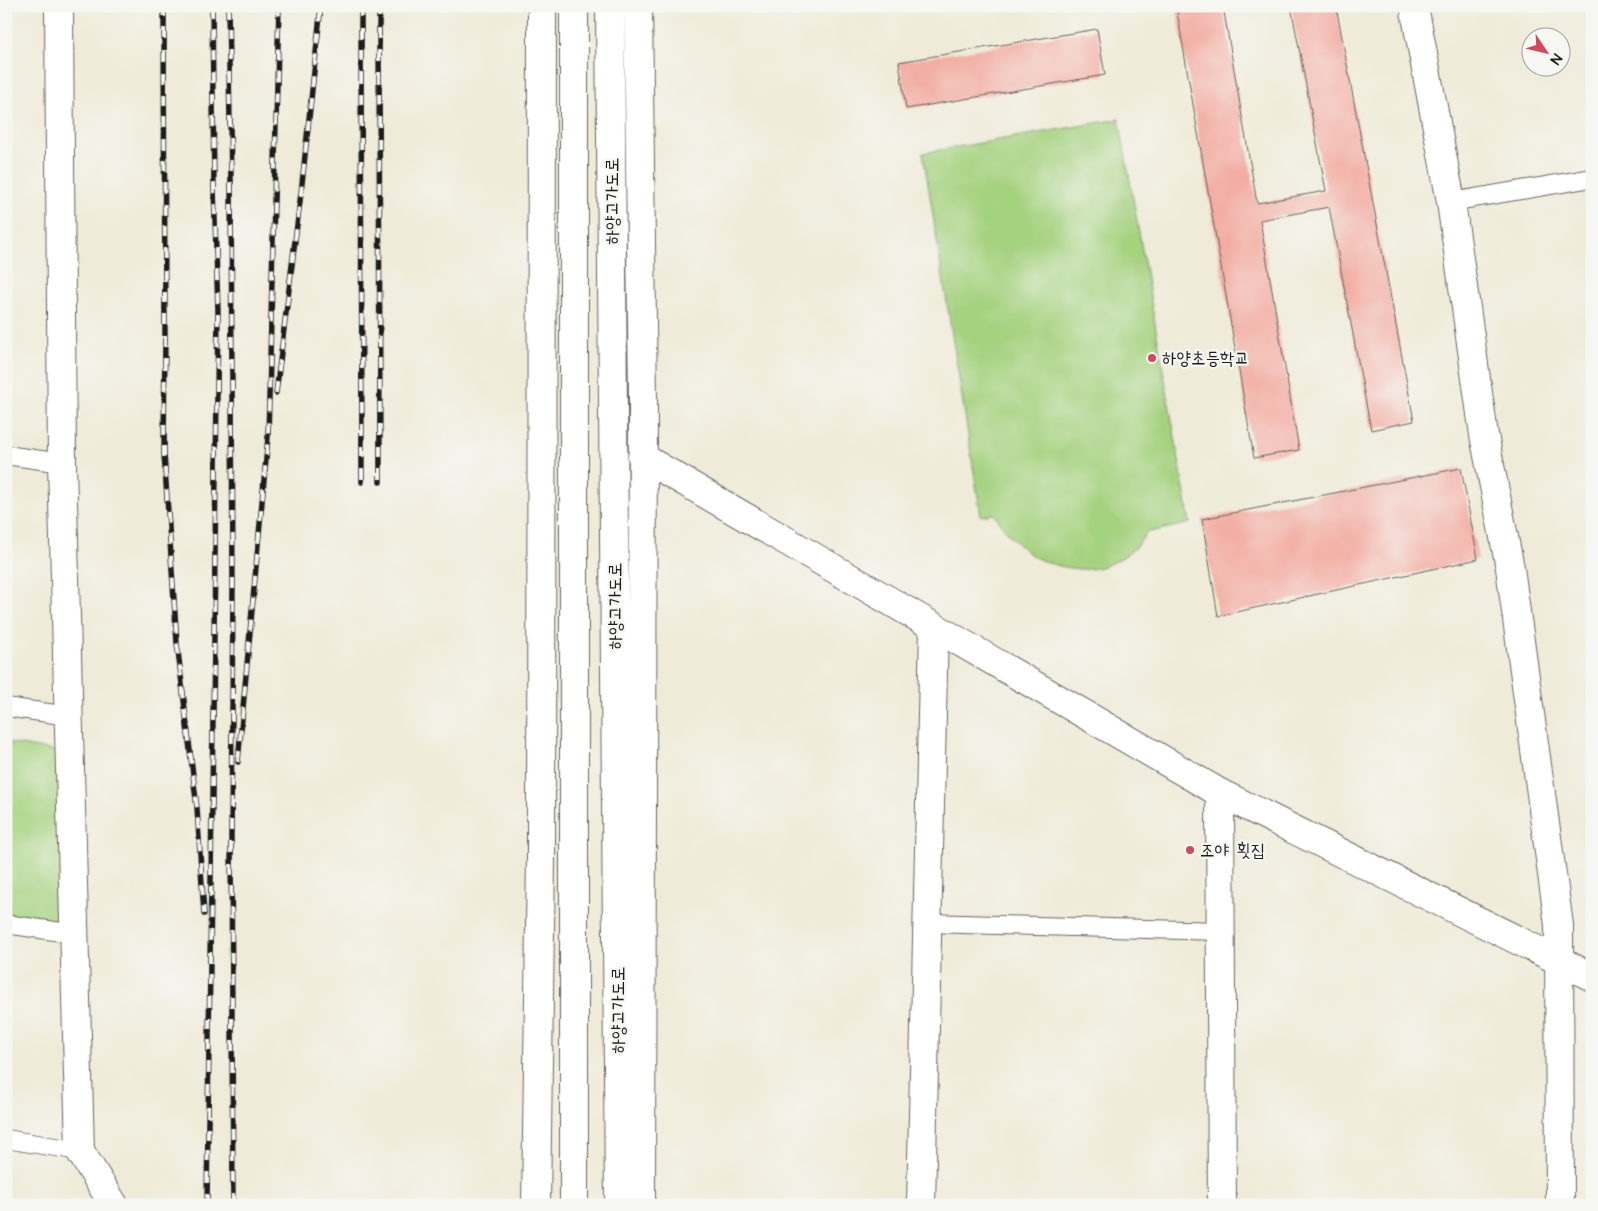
<svg xmlns="http://www.w3.org/2000/svg" width="1598" height="1211" viewBox="0 0 1598 1211" font-family="'Architects Daughter','Poor Story',sans-serif">
	<rect width="100%" height="100%" fill="#f6f6f2"/>
	<filter id="ink" filterUnits="userSpaceOnUse"><feTurbulence type="fractalNoise" baseFrequency=".02" numOctaves="2"/><feDisplacementMap in="SourceGraphic" scale="10" xChannelSelector="R" yChannelSelector="G"/><feConvolveMatrix kernelMatrix="1 2 1 2 8 2 1 2 1" color-interpolation-filters="sRGB"/></filter>
	<filter id="wash" filterUnits="userSpaceOnUse"><feTurbulence type="fractalNoise" baseFrequency=".0096" numOctaves="4" result="noise"/><feDisplacementMap in="SourceGraphic" scale="20" xChannelSelector="R" yChannelSelector="G"/><feGaussianBlur stdDeviation="1.12" result="paint"/><feColorMatrix in="noise" values="0 0 0 0 0 0 0 0 0 0 0 0 0 0 0 0 0 1.4 0 .05"/><feComposite in="paint" operator="in"/></filter>
	<g filter="url(#wash)">
		<rect width="100%" height="100%" fill="#efebd8"/>
		<!-- green -->
		<path fill="#a5d27f" stroke="#60774e" d="M1119,119L1190,523L1146,533C1143,538 1139,544 1135,548C1125,557 1110,565 1097,568C1080,572 1048,565 1033,556C1017,546 1005,530 994,514L981,516L923,153Z
			M6,742L70,754L75,934L6,924Z"/>
		<g id="blocks">
			<!-- building -->
			<path fill="#f3ada3" d="M1176,6H1223L1257,203L1326,191L1291,6H1336L1414,421L1371,430L1329,207L1260,220L1299,450L1254,458Z
				M1097,29L1105,75L906,109L899,62Z
				M1461,468L1478,559L1218,616L1202,519Z"/>
		</g>
	</g>
	<g filter="url(#ink)">
		<use href="#blocks" fill-opacity="0" stroke="#66645e" stroke-width="1"/>
		<g fill="none" stroke-linecap="round" stroke-linejoin="round">
			<!-- service casing -->
			<g stroke="#66645e" stroke-width="20">
				<path id="service" d="M1451,202L1592,178
					M6,455L62,463
					M6,707L69,716
					M927,923L1221,931
					M6,924L75,934
					M6,1139L80,1151"/>
			</g>
			<!-- minor casing -->
			<g stroke="#66645e" stroke-width="30">
				<path id="minor" d="M59,6L62,463L80,1151L114,1205
					M1414,6L1451,202L1484,435L1510,568L1559,925L1560,1205
					M642,457L1220,793L1592,977
					M1220,793L1222,1205
					M921,1205L934,627"/>
			</g>
			<!-- primary casing -->
			<g stroke="#66645e" stroke-width="30">
				<path id="primary" d="M610,6L619,1205
					M638,6L643,401L641,1205
					M536,1205L541,857L542,6
					M574,1205V6"/>
			</g>
			<!-- service -->
			<use href="#service" stroke="#fff" stroke-width="18"/>
			<!-- minor -->
			<use href="#minor" stroke="#fff" stroke-width="28"/>
			<!-- primary -->
			<use href="#primary" stroke="#fff" stroke-width="28"/>
			<!-- rail casing -->
			<g stroke="#1c1c1c" stroke-width="5.5">
				<path id="rail" d="M164,6L165,335L164,454L177,643L197,808L204,914
					M228,6L231,181L233,587L231,837L233,1205
					M361,6L362,482
					M379,6L380,482
					M276,393L301,193L321,6
					M238,762L268,437L279,6
					M207,1205L218,311L214,188L212,6"/>
			</g>
			<!-- rail -->
			<use href="#rail" stroke="#f6f6f2" stroke-width="4" stroke-dasharray="11" stroke-linecap="butt"/>
		</g>
	</g>
	<!-- markers -->
	<g fill="#d1495b" stroke="#f6f6f2" stroke-width="2">
		<circle cx="1152" cy="358" r="5"/>
		<circle cx="1190" cy="850" r="5"/>
	</g>
	<g text-anchor="middle" stroke-width="4.5" stroke-linejoin="round" paint-order="stroke">
		<!-- street labels -->
		<g font-size="18" fill="#1c1c1c" stroke="#f6f6f2">
			<text transform="translate(612 201) rotate(-90)" y="6">하양고가도로</text>
			<text transform="translate(615 606) rotate(-90)" y="6">하양고가도로</text>
			<text transform="translate(618 1010) rotate(-90)" y="6">하양고가도로</text>
		</g>
		<!-- poi labels -->
		<g font-size="18" fill="#1c1c1c" stroke="#f6f6f2" text-anchor="start">
			<text x="1162" y="364">하양초등학교</text>
			<text x="1200" y="856">조야 횟집</text>
		</g>
	</g>
	<!-- margin -->
	<rect width="1598" height="1211" fill="none" stroke="#f6f6f2" stroke-width="25"/>
	<!-- north arrow -->
	<g transform="translate(1546 52) rotate(125)"><circle r="24" fill="#f6f6f2" stroke="#9f9f9c"/>
	<path d="M0-4L9 19L0 12L-9 19Z" fill="#d1495b"/>
	<text y="-8" font-size="14" font-weight="bold" text-anchor="middle" fill="#1c1c1c">N</text>
	</g>
</svg>
